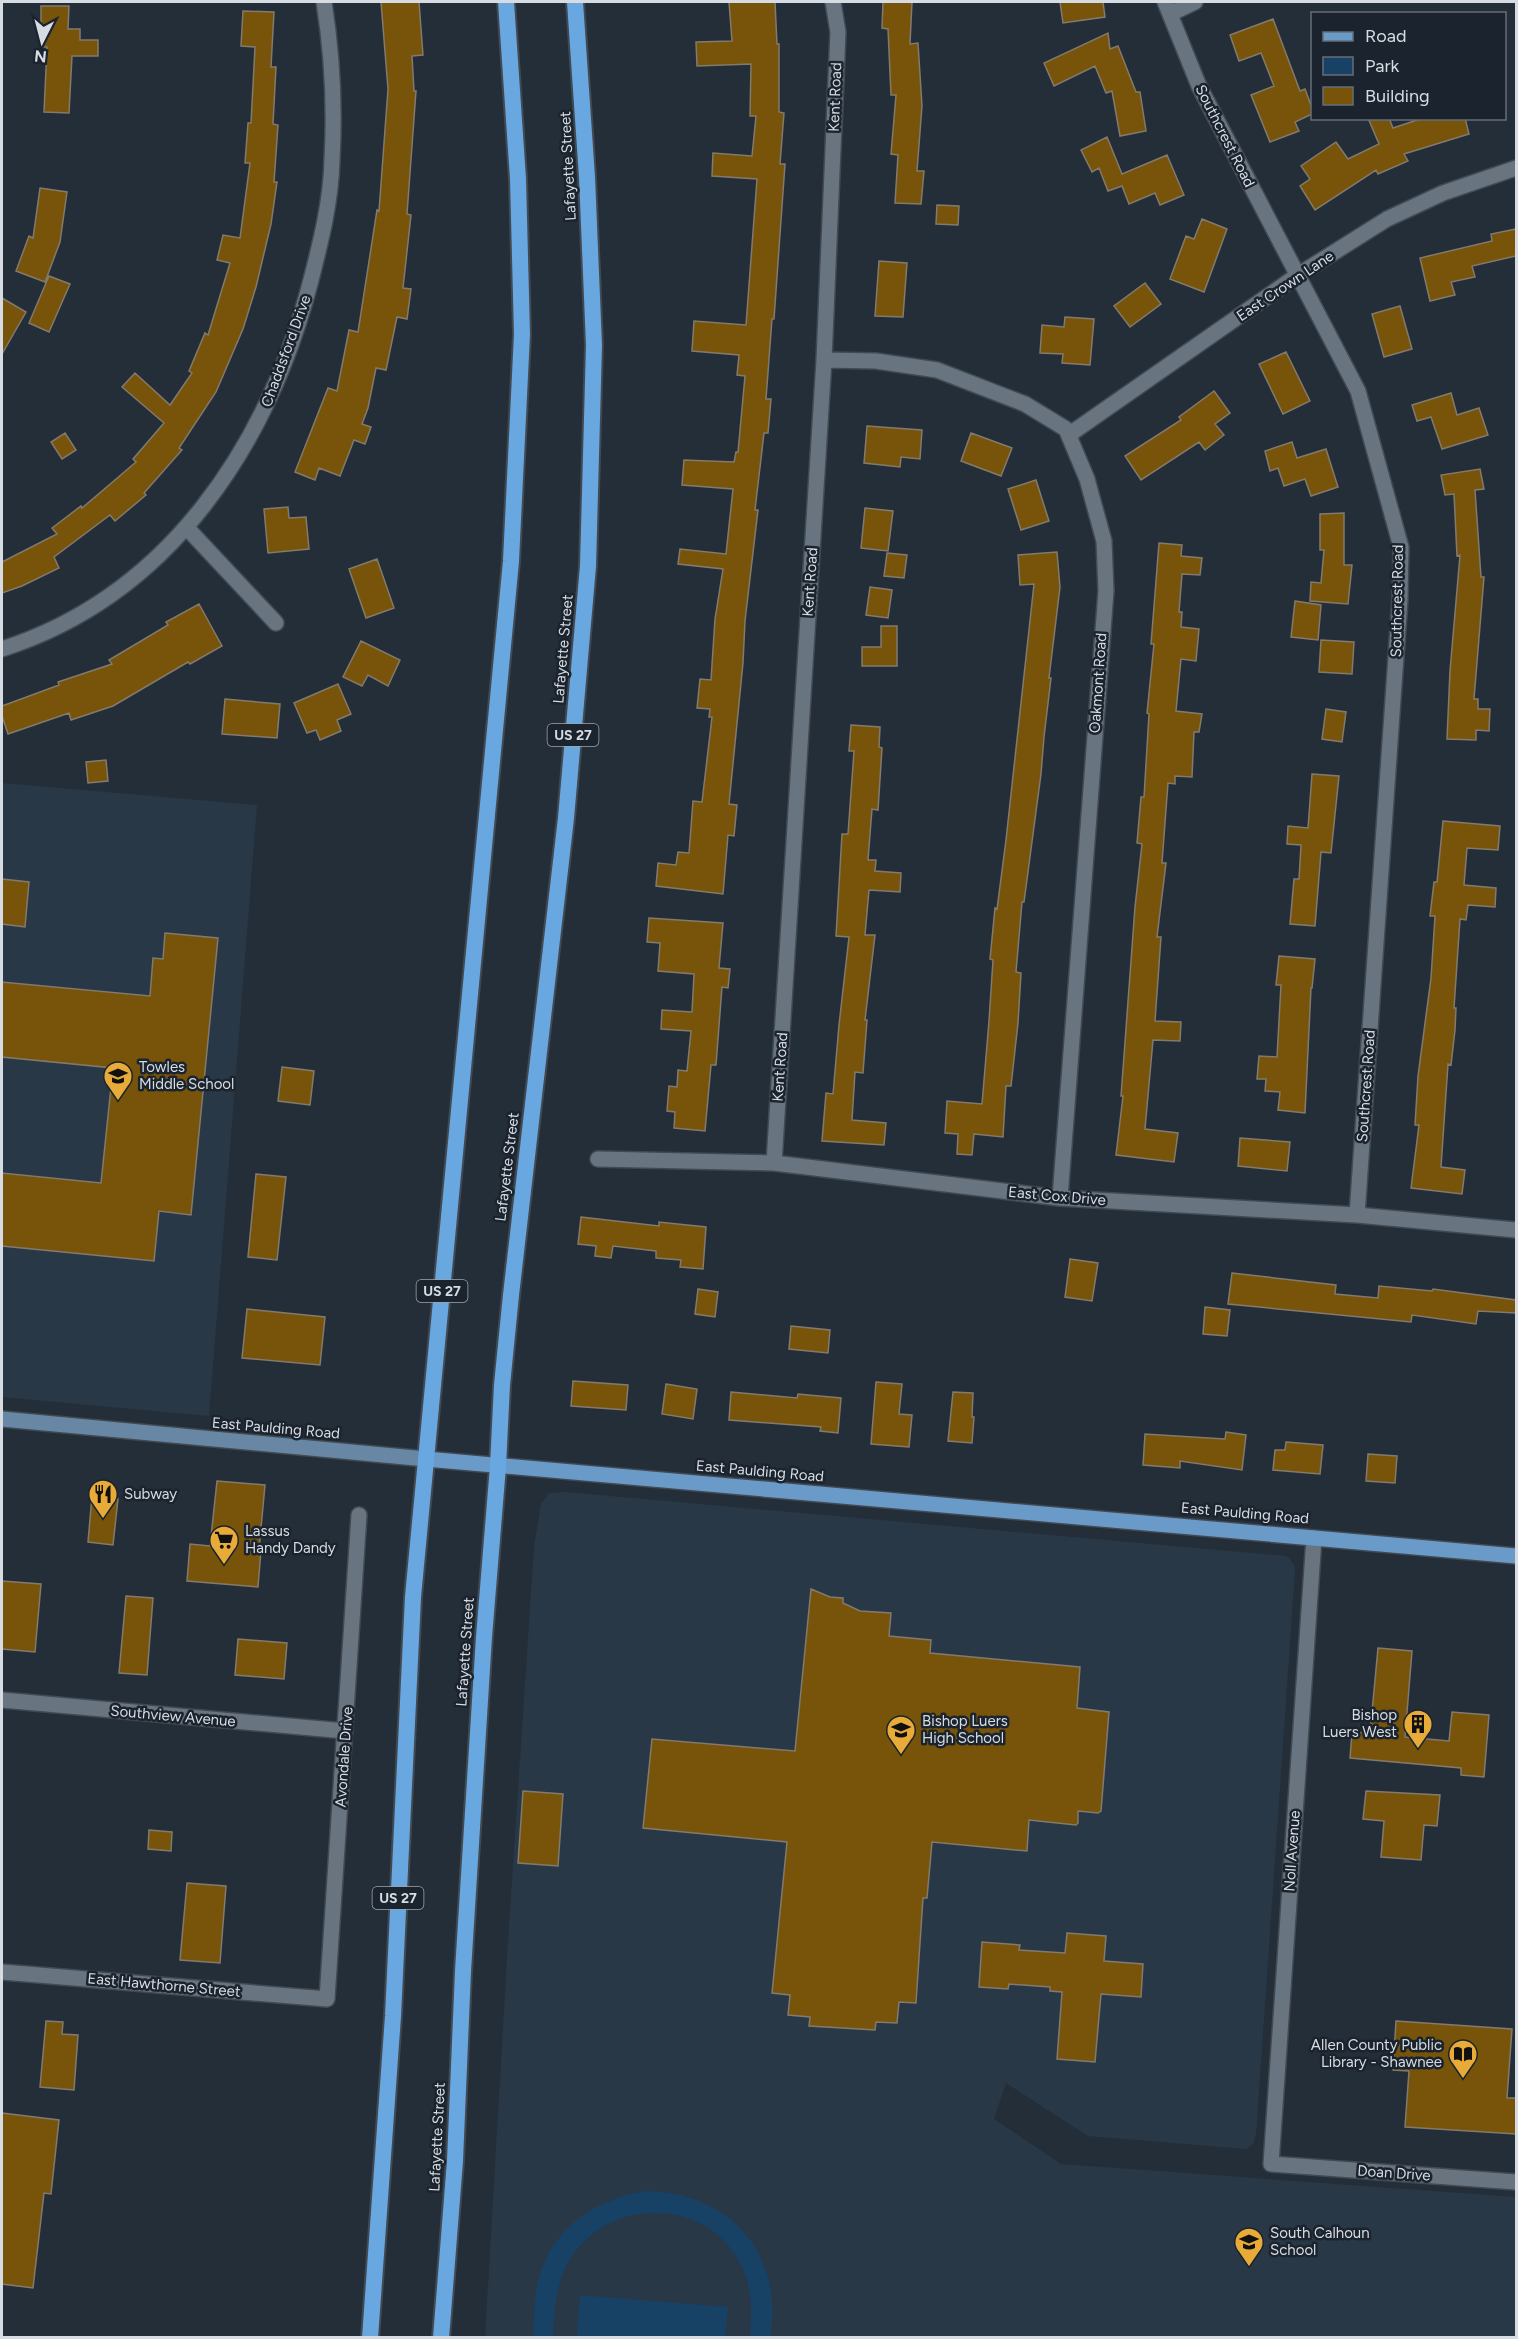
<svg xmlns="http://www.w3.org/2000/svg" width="1518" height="2339" viewBox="0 0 1518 2339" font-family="Figtree,sans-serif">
	<rect width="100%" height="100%" fill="#242e38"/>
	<!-- built -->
	<path fill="#293847" d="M2,783L257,805L209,1416L2,1397Z
		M565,1492L1287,1556L1293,1563L1295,1570L1256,2135L1253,2144L1246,2149L1088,2136L1006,2083L994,2119L1061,2164L1516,2197V2337L485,2338L508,1942L534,1547L541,1504L549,1493Z"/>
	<!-- green -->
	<path fill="#174165" d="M646,2191C704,2192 755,2222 769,2282C774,2300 772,2319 771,2337H750C751,2316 753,2295 745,2274C714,2193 600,2193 564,2270C555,2291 555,2315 553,2337H533C534,2319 534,2300 538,2282C550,2229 595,2199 646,2191Z
		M580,2295L728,2307L725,2337H577Z"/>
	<!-- building -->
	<path fill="#78540b" stroke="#827a6c" stroke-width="1.5" d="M381,2H419L423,55L412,56L414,91H416L407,214L411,215L403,288L411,289L407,319L397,317L386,370L376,368L368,408L362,424L371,427L365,444L354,440L340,476L319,468L315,480L295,472L328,388L337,391L349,330L358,332L377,210L379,211L388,89Z
		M729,2H775L777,44H779V112L784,113L780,164H785L774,319H772L766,399H771L768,433H764L755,510H758L745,621L743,663L729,804L737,805L734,836L728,835L723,894L656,886L658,863L676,865L678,852L689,853L693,801L702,802L712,717H709L710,709L697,708L700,679L711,680L715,619L723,569L678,564L680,549L726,554L733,489L682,485L684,460L734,462L736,452H738L745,376L737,375L739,355L692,351L694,321L746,325L757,179L712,176L713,153L752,156L756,116H750L751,64L697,66L696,42L732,41Z
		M883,2H912L910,44L918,43L922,106L917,171H924L921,204L895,203L898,155L891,154L896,95H891L888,29L882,28Z
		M1060,2H1103L1105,17L1063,23Z
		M41,6H69L68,29H80V40H98V56H72L69,113L44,112L47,47H41Z
		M243,11L274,12L271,67H276L273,124L278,125L274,182H277L271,224L256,287L243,329L216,392L179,448L182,450L144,493L146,495L115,521L110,515L54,557L59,568L22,586L2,593V562L57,534L52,528L81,506L82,508L136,462L133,459L164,423L122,387L135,373L170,405L192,373L189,371L205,333L208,335L230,263L217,260L223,235L240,238L250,163H245L248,123H251L255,47L241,46Z
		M1273,19L1300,91L1305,89L1312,108V114L1295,122L1299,131L1270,142L1251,95L1274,86L1261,53L1239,61L1230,35Z
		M1108,33L1110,49L1118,46L1136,92H1140L1146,131L1120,136L1112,91L1106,93L1095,66L1054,86L1044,63Z
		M1368,118H1389L1393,128L1423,118H1465L1469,134L1404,154L1408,161L1378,174L1376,170L1315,210L1300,186L1310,179L1301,166L1336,142L1348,159L1379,144Z
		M1107,137L1122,174L1167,155L1184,195L1160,205L1155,193L1129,204L1122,186L1108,191L1099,168L1092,172L1081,150Z
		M40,188L67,192L60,242L45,282L16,271L29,236L33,238Z
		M937,205L959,206L958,225L936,224Z
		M1202,219L1227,229L1204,292L1170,279L1186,236L1194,239Z
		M1516,229V256L1472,266L1475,277L1451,282L1455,295L1430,301L1420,258L1492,241L1491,234Z
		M879,261L907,263L903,317L875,316Z
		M49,276L70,284L49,332L29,323Z
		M1145,283L1161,304L1130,327L1114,306Z
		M2,298L26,312L2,354Z
		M1400,306L1412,349L1384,357L1372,314Z
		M1065,317L1094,319L1090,365L1062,363L1063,354L1040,353L1042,325L1064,327Z
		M1286,352L1310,401L1283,414L1259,364Z
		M1214,391L1230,413L1215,424L1224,435L1205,450L1199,442L1141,480L1125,456L1181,420L1179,417Z
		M1451,393L1457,415L1479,408L1488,435L1442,449L1431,417L1417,421L1412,405Z
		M867,426L922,430L920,459L901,457L900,467L864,463Z
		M65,433L76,450L62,459L51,442Z
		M971,433L1012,448L1001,476L961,461Z
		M1292,442L1297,458L1326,449L1338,487L1311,496L1305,479L1284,486L1278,468L1270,471L1265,451Z
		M1480,469L1484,489L1475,490L1481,577H1484L1474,699H1478V709H1490L1489,731L1476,730V740L1447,739L1450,671L1460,555L1457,556L1454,494L1445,495L1441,475Z
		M1036,480L1049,521L1021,530L1008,489Z
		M288,507L289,518L306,517L309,549L268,553L264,509Z
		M865,508L893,511L888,551L861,548Z
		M1344,513V565H1352L1348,604L1310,601L1311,582L1321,583L1324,550H1320V514Z
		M1159,543L1182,545L1181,556L1202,558L1200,575L1182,574L1179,612H1182L1181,627L1199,629L1196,661L1181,659L1176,711L1202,714L1199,732H1194L1192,777L1175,776V784L1168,783L1162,863H1166L1157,937H1161L1155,1021L1181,1022L1180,1041L1153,1040L1145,1129L1178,1133L1174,1162L1116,1155L1123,1096H1121L1135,907L1142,844L1137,843L1141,797H1144L1149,714L1147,713L1154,644H1151Z
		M1057,552L1060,587L1049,678H1051L1044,737L1041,774L1024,902H1022L1016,972L1021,973L1018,1023L1011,1086H1006L1003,1137L974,1134L972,1155L957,1154L958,1134L945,1133L947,1101L982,1104L989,1021L993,960L990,959L995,908L997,909L1006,840L1034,584L1020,585L1018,555Z
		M887,553L907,555L904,578L884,576Z
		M377,559L394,608L366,618L349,569Z
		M870,587L892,590L888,618L866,615Z
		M1295,601L1321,605L1318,640L1291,637Z
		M199,604L222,646L190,664L188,662L113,706L71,720L69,713L8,734L2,716V706L59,685L58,682L112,664L109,660L168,625L166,622Z
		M881,626H897V666H862V647H881Z
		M1321,640L1354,642L1352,674L1319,672Z
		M361,641L400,660L388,686L368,675L362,686L343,677Z
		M338,684L351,714L337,720L341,731L320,740L316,730L307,733L294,703Z
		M225,699L280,704L277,738L222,734Z
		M1326,709L1346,712L1342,742L1322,739Z
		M851,725L880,727L879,747L882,748L878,810L872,809L868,860H876L875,871L901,873L900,892L869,890L865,935H875L865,1020H867L863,1073L855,1072L852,1120L886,1123L884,1145L822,1141L826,1093L833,1094L839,1025L849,937L836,936L842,834H848L854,751H849Z
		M106,760L108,781L88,783L86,762Z
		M1312,774L1339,776L1331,853L1321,852L1315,926L1290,924L1294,879H1299L1301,845L1287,844L1288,826L1308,828Z
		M1443,821L1500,826L1498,850L1467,848L1464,885L1496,888L1495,907L1468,905L1466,920L1460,919L1454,1008H1456L1455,1030L1451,1065L1448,1064L1441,1167L1465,1170L1462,1194L1411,1188L1419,1125H1415L1418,1076L1431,978L1435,916H1430L1434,882H1437Z
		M2,879L29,882L25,927L2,924Z
		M649,918L723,923L719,968L730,969L728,988L722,987L716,1065H711L705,1131L674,1128L675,1112L667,1111L669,1086L677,1087L678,1070L687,1071L691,1031L661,1029L662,1010L692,1012L694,974L658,971L660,943L647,942Z
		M165,933L218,938L191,1215L159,1211L154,1261L2,1246V1173L101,1183L113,1068L2,1057V982L150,996L153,958L163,959Z
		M1279,956L1315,959L1312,988H1311L1305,1113L1278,1110L1280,1092L1265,1091L1266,1079H1257L1259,1056L1277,1057L1281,985H1276Z
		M282,1067L314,1071L310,1105L278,1101Z
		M1240,1138L1290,1142L1287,1171L1238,1166Z
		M256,1174L286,1177L277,1260L248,1257Z
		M581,1217L659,1226V1222L706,1227L703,1269L680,1267L681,1260L656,1258V1251L613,1246L611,1258L595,1256L596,1246L578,1244Z
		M1070,1259L1098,1263L1092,1301L1065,1297Z
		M1232,1273L1336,1285L1335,1294L1378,1298L1379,1286L1432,1291L1433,1289L1516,1300V1313L1478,1311L1476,1324L1412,1315L1411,1322L1228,1304Z
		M698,1289L718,1292L715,1317L695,1314Z
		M1205,1307L1230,1310L1227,1336L1203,1334Z
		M247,1309L325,1317L320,1365L242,1358Z
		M791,1326L830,1330L828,1353L789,1349Z
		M573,1381L628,1385L626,1410L571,1406Z
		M876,1382L902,1384L899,1414L912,1415L909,1447L871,1444Z
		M666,1384L697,1389L693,1419L662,1414Z
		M731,1392L797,1398L798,1394L841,1398L838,1433L820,1431L821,1427L729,1420Z
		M953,1392L973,1393L972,1417H974L972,1443L948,1441Z
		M1226,1432L1246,1435L1242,1470L1180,1461V1468L1143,1465L1145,1434L1225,1439Z
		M1286,1442L1323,1445L1320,1474L1273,1470L1275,1450H1285Z
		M1368,1454L1397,1456L1395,1483L1366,1481Z
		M217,1481L265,1485L259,1550H261L258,1587L187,1581L190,1544L210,1546Z
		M92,1496L118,1499L113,1545L88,1542Z
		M2,1581L41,1584L35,1652L2,1649Z
		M811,1589L830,1597L843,1598V1603L860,1611L891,1613L889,1636L931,1640L930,1653L1080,1667L1077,1708L1109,1712L1101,1811L1098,1813L1078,1811V1823L1076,1825L1029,1820L1027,1851L932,1842L927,1898H923L916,2003L899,2002L897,2023L876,2022L875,2030L809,2026L810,2017L788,2015L790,1995L772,1993L787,1842L643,1828L652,1739L795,1751Z
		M126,1596L153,1598L147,1675L119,1673Z
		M238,1639L287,1643L284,1679L235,1675Z
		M1378,1648L1412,1651L1405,1737L1449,1741L1452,1712L1489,1715L1484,1777L1461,1775V1768L1350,1758L1352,1732L1370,1733Z
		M523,1791L563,1794L558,1866L518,1863Z
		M1366,1791L1440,1795L1437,1826L1424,1825L1421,1860L1381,1857L1384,1821L1363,1819Z
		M149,1830L172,1832L171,1851L148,1849Z
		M187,1883L226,1886L220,1963L180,1960Z
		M1067,1933L1106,1936L1104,1961L1143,1964L1141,1997L1101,1994L1095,2062L1057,2059L1062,1992L1050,1991V1987L1009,1984L1008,1989L979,1987L982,1942L1020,1945L1019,1950L1065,1953Z
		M46,2021L63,2022L62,2034L78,2035L74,2090L40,2087Z
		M1396,2021L1512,2029L1507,2098H1516V2134L1405,2127L1409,2071L1393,2070Z
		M2,2113L59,2120L51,2194L44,2193L33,2288L2,2284Z"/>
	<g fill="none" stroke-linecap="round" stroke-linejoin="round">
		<!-- minor casing -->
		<g stroke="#414952" stroke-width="18">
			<path id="minor" d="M1165,2L1199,86L1358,391L1401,547L1400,599L1357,1215
				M1170,14L1195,2
				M824,360L876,361L937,370L1025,404L1066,429L1087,479L1104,541L1106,591L1060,1198
				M1070,434L1298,275L1387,219L1443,193L1516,168
				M187,528L276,623
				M2,649C170,595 268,445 311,280C321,241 331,201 332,160C335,107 332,53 324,2
				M598,1159L774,1163L1060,1198L1357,1215L1516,1230
				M774,1163L824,360L838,32L833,2
				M1314,1538L1271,2164L1516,2182
				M2,1700L345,1731
				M2,1972L327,1999L359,1515"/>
		</g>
		<!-- secondary casing -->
		<g stroke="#414952" stroke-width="18">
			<path id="secondary" d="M2,1419L426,1459"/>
		</g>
		<!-- primary casing -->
		<g stroke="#414952" stroke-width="18">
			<path id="primary" d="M426,1459L1516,1556"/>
		</g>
		<!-- trunk casing -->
		<g stroke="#414952" stroke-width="20">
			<path id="trunk" d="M370,2338L393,2016L413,1597L511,561L522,334L518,179L506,2
				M441,2338L455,2161L463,1971L484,1637L498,1466L502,1385L511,1295L566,818L588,566L594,345L587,177L575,2"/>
		</g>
		<!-- minor -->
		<use href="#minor" stroke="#68747f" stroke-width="15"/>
		<!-- secondary -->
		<use href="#secondary" stroke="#6887a4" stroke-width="15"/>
		<!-- primary -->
		<use href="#primary" stroke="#699ac8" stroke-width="15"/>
		<!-- trunk -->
		<use href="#trunk" stroke="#69a7e0" stroke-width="16"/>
	</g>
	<!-- icons -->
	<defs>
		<g id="school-pin" transform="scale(1.5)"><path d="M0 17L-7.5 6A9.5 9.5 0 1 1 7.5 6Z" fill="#e9ab38" stroke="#1b242e"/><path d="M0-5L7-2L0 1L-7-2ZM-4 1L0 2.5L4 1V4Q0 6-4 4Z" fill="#111"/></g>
		<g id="restaurant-pin" transform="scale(1.5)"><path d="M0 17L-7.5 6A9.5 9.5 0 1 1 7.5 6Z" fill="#e9ab38" stroke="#1b242e"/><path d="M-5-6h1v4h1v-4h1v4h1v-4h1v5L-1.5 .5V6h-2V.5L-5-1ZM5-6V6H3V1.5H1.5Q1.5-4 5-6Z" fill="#111"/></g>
		<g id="supermarket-pin" transform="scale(1.5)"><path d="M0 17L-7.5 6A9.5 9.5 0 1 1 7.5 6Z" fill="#e9ab38" stroke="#1b242e"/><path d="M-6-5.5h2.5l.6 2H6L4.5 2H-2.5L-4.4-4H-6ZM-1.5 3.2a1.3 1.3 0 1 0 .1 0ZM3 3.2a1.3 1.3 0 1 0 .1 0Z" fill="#111"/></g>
		<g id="building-pin" transform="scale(1.5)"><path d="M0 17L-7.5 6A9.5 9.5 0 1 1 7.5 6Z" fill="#e9ab38" stroke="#1b242e"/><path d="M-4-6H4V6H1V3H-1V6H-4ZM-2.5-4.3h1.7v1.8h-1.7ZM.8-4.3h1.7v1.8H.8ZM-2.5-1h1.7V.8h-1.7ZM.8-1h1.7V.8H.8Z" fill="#111"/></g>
		<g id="library-pin" transform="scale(1.5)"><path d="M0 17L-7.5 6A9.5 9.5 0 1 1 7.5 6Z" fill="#e9ab38" stroke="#1b242e"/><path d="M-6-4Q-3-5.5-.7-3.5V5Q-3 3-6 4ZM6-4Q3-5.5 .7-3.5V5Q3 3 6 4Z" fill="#111"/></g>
	</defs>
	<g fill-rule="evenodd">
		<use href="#school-pin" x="118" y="1076"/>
		<use href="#restaurant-pin" x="103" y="1494"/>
		<use href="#supermarket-pin" x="224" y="1540"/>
		<use href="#building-pin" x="1418" y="1724"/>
		<use href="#school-pin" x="901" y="1730"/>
		<use href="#library-pin" x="1463" y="2054"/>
		<use href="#school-pin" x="1249" y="2242"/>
	</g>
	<g text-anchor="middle" stroke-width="5" stroke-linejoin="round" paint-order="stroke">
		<!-- shield labels -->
		<g fill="#1b242e" stroke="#9ea5ac" stroke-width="1.5">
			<rect x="547.5" y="724" width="51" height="22" rx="4.5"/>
			<rect x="416.5" y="1280" width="51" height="22" rx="4.5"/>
			<rect x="372.5" y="1887" width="51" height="22" rx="4.5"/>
		</g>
		<g font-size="14" font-weight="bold" fill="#d6dce2">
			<text x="573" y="740">US 27</text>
			<text x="442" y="1296">US 27</text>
			<text x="398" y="1903">US 27</text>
		</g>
		<!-- street labels -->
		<g font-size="15" fill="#d6dce2" stroke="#1b242e">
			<text transform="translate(835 97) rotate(-88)" y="5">Kent Road</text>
			<text transform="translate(1225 136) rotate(63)" y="5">Southcrest Road</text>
			<text transform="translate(568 166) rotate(-93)" y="5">Lafayette Street</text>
			<text transform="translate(1285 286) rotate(-34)" y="5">East Crown Lane</text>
			<text transform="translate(286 351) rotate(-70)" y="5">Chaddsford Drive</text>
			<text transform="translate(810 582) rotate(-86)" y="5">Kent Road</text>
			<text transform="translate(1397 601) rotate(-89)" y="5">Southcrest Road</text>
			<text transform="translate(563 649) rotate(-85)" y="5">Lafayette Street</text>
			<text transform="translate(1098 683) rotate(-86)" y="5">Oakmont Road</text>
			<text transform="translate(780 1067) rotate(-86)" y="5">Kent Road</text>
			<text transform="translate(1366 1086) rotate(-86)" y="5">Southcrest Road</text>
			<text transform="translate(507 1167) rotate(-83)" y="5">Lafayette Street</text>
			<text transform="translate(1057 1196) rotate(5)" y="5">East Cox Drive</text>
			<text transform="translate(276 1428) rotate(5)" y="5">East Paulding Road</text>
			<text transform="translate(760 1471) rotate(5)" y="5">East Paulding Road</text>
			<text transform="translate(1245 1513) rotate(5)" y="5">East Paulding Road</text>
			<text transform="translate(465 1652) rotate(-86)" y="5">Lafayette Street</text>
			<text transform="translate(173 1716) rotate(5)" y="5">Southview Avenue</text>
			<text transform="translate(344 1757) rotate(-86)" y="5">Avondale Drive</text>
			<text transform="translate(1292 1851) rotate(-86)" y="5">Noll Avenue</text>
			<text transform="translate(164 1985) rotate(5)" y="5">East Hawthorne Street</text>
			<text transform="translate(437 2137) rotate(-87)" y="5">Lafayette Street</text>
			<text transform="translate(1394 2173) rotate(4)" y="5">Doan Drive</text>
		</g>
		<!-- poi labels -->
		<g font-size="15" fill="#d6dce2" stroke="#1b242e" text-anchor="start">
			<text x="139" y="1072">Towles<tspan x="139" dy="17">Middle School</tspan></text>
			<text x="124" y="1499">Subway</text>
			<text x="245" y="1536">Lassus<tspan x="245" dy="17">Handy Dandy</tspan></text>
			<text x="1397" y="1720" text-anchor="end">Bishop<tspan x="1397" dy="17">Luers West</tspan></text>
			<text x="922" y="1726">Bishop Luers<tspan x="922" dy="17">High School</tspan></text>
			<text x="1442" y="2050" text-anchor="end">Allen County Public<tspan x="1442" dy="17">Library - Shawnee</tspan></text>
			<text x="1270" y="2238">South Calhoun<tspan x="1270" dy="17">School</tspan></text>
		</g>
	</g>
	<!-- border -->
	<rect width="1518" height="2339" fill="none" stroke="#d6dce2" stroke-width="6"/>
	<!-- legend -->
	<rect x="1311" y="12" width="195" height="108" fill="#1b242e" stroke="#666e76" stroke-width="1.5"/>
	<rect x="1323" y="32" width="30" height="9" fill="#699ac8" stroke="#666e76" stroke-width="1.5"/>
	<text x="1365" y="42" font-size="18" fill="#d6dce2">Road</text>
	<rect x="1323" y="57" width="30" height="18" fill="#174165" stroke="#666e76" stroke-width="1.5"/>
	<text x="1365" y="72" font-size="18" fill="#d6dce2">Park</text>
	<rect x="1323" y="87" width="30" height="18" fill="#78540b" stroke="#666e76" stroke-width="1.5"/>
	<text x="1365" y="102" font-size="18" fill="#d6dce2">Building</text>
	<!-- north arrow -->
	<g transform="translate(42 42) rotate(186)" stroke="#1b242e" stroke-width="4.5" paint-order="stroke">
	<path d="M0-4.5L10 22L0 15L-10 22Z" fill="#d6dce2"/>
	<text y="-9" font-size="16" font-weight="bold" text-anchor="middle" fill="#d6dce2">N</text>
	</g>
</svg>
